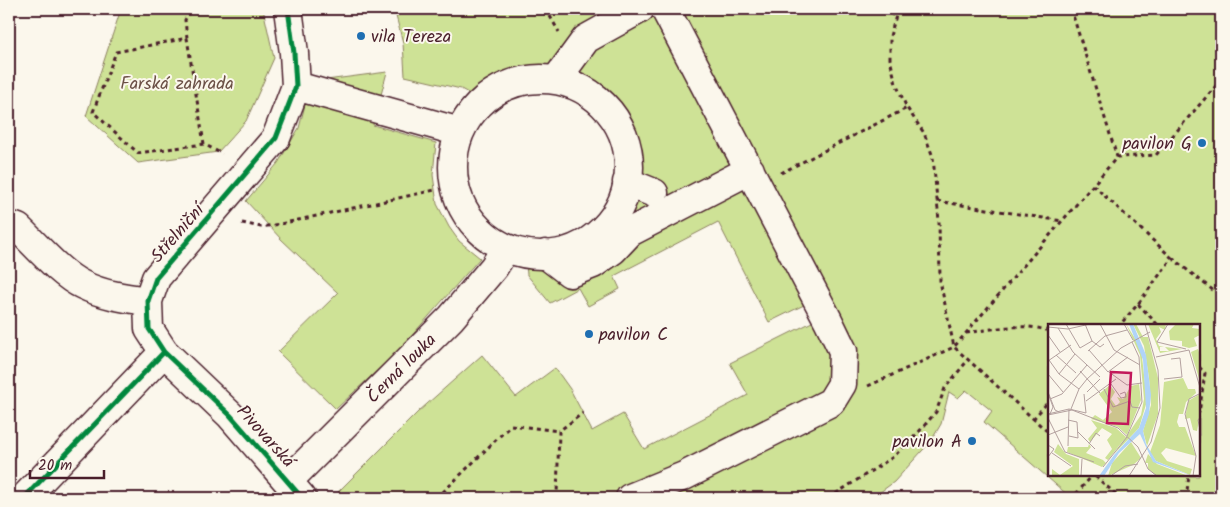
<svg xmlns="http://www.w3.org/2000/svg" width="1230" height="507" viewBox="0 0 1230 507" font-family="Kalam,sans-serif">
	<rect width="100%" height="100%" fill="#fbf7ec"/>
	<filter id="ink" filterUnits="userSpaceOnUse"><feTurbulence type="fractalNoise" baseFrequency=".02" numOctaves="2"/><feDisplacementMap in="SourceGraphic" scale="10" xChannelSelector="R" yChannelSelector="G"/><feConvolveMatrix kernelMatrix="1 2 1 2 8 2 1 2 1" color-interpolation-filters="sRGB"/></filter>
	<g filter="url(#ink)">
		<!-- green -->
		<path fill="#cee296" stroke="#8c8060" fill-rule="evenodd" d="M119,9H263L274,58L246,121L218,152L138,163L86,116L119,15Z
			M398,9H1221V498H1071L984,422L992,411L966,390L958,398L949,392L941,424L931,441L894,482L872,498H856L854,494L839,498H332L418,412L482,355L516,397L555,368L570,389L592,431L623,414L644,449L748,395L730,363L814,321L806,304L769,322L718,222L614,276L620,289L588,306L578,288L550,303L527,275L525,253C538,254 550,255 563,252C609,241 640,186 625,142C610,98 562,68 516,83C503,87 493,93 483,101L461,89L405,76L403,43L396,16L399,15ZM1049,326H1199V476H1049Z
			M387,72L373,125L436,143L433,175L437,204L449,227L459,241L480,258L400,349L336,409L278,352L338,293L281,239L246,201L278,163L299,128L311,82Z"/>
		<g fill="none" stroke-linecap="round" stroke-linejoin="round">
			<!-- minor casing -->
			<g stroke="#4a1f2b" stroke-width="31">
				<path id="minor" d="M288,9L294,53L296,86L276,138L156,278L148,301L149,329L164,352L230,415L302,498
					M453 167a88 88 0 1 1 176 0a88 88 0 1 1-176 0Z
					M556,80L586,39L640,9
					M296,86L460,132
					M627,182L654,193
					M9,225L18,228C36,245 61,275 83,285C103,295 126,298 148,301
					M545,254L570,273L593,264L613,250L630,232L750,170
					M288,481L451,318L494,267L506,248
					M24,498L164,352
					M630,498L684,476L831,402L842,384L843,351L828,320L665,9"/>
			</g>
			<!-- path -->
			<path stroke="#4a1f2b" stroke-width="3" stroke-dasharray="4 4" stroke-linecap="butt" d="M546,9L559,32
				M883,9L896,17
				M898,9L890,36V59L896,84L907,108L924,133L933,157L939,221L940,281L954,347L1049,433
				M1071,9L1117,157
				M187,38L185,20L191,9
				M204,144L187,38L116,52L93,112L138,153L204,144L222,154
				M781,173L907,108
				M1093,185L1172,258L1138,304L1119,326
				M937,201L1062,221
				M242,223L261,227L280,224L435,190
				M1172,258L1219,295H1221
				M1138,304L1159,326
				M966,333C994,329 1022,322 1049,331
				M1199,367L1205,373L1199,413
				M868,386L954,347L1117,157L1156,155L1221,80
				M1033,419L1049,401
				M1095,476L1120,498
				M1076,494L1092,476
				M437,498L511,425L559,431
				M559,498L557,495L559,431L583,413
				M829,498L893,457L917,434L936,412L945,388L968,360
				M1186,498L1189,476"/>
			<!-- minor -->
			<use href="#minor" stroke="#fbf7ec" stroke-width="28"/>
			<!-- cycleway casing -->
			<g stroke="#fbf7ec" stroke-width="8">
				<path id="cycleway" d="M288,9L294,53L296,86L276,138L156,278L148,301L149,329L164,352L230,415L302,498
					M24,498L164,352"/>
			</g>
			<!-- cycleway -->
			<use href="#cycleway" stroke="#00873e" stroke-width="5"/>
		</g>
	</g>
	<!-- markers -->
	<g fill="#1f6fb2" stroke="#fbf7ec" stroke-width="2">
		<circle cx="361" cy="36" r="5"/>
		<circle cx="1202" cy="143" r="5"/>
		<circle cx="589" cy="334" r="5"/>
		<circle cx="972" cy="441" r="5"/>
	</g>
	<g text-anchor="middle" stroke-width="4" stroke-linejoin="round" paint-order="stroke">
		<!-- poi labels -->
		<g font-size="18" fill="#4a1f2b" stroke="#fbf7ec" text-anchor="start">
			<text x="371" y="42">vila Tereza</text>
			<text x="1192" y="149" text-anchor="end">pavilon G</text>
			<text x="599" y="340">pavilon C</text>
			<text x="962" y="447" text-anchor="end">pavilon A</text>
		</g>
		<!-- park labels -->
		<g font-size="18" fill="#6b5046" stroke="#fbf7ec">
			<text x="177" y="89">Farská zahrada</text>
		</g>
		<!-- street labels -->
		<g font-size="18" fill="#4a1f2b" stroke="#fbf7ec">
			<text transform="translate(177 233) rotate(-49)" y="6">Střelniční</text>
			<text transform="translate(401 368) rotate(-45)" y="6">Černá louka</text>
			<text transform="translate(266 436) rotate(48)" y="6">Pivovarská</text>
		</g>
	</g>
	<!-- overview -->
	<g transform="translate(1048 324)">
		<rect width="152" height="152" fill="#fbf7ec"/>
		<path d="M78,0L93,24L99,77L91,104L66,130L93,91L96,75L92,31ZM85,0H88L95,13H100L110,54V90L99,122L95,107L103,81L101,54L96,22ZM100,0H118L117,6L111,3L113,8L108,15L111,22L116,23H112V27H121L117,23L134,25L112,29ZM128,0H146L144,4L152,5V11L146,14L149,22L141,24L134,22V17L122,16L121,7ZM150,25L152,31L153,61L143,28ZM135,54L140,65H147L148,69L138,78L135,90H131L129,98L131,103H137L148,132L118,124L113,129L119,137L144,145L142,151L108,137L102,128L112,101L116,58ZM91,60L93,76L79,111L70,103L43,95L47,91L55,96L64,88L51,70L62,61L67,68L63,75L68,82L72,78L69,73L75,75L83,62ZM152,70V91L149,107L145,106L142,94L137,95L140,77ZM43,96L68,104L78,113L60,136L57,134L64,125L59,116L64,110L54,104L42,118L40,115L49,104ZM83,118L93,134L85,141L60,152L64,139ZM10,120L18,130L31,135V152H0L4,151V145L12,151L25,142L6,128ZM41,120L43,123L38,129L55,136L58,139L54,143L19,128L20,123H40ZM100,130L109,140L140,152H109L100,145V139H97Z" fill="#cee296"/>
		<path d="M81,0H85L98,31L103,71L101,90L95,107L98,120L108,137L144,152L105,138L92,110L71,129L56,152H51L66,131L91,104L98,84L95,36Z" fill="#b0d4f8"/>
		<path fill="none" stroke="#b4a19f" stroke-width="1" d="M18,0L32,24L44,17M37,0L44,17L52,23L56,20M52,0L66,26L92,41M76,0L85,16M120,0L109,18L138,25M0,3L20,5L42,0M10,4L25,28L52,53M0,11L12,28M41,26L60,48L80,33M40,27L57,12L79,6M8,31L28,49M108,33L141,26L153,67M1,36L11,50L27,30M0,37L23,21M32,47L52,69M61,48L79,61L94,59M0,50L15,68M11,50L31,65M116,55L134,53L132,34L123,35M63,60L73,74L78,73L77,68L72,70M56,65L65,83L82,77L84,83L92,84M0,68L7,86L11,88M39,68L52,55M0,69L5,83L2,90M2,75L14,70L39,41M38,77L68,55M23,85L31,65L39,55L73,24L102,8M0,90L21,85L38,89L36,70M0,91L24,86L70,104L90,123L100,145L109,152M153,92L150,96L153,111M0,94L17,128L46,138M20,96L29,98L30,114L21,112M30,108L47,125M0,111L20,103M79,112L94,78L91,33L84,18M41,120L48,109L52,112M0,121L6,125L0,133M20,122L21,85M4,129L23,142M55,143L79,113M64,151L77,142L90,140M33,152L34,135M81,152L103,118L112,84L110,46L97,0M145,152L148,132L137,90L141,75L153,69"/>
		<path fill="#c2185b" fill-opacity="0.15" stroke="#c2185b" stroke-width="2.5" d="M63,48L83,49L80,100L59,99Z"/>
		<rect width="152" height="152" fill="none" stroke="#4a1f2b" stroke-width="2.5"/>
	</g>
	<!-- margin -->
	<rect width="1230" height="507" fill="none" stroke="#fbf7ec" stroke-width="30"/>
	<rect x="15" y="15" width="1200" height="477" fill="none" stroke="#4a1f2b" stroke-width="2" filter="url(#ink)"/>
	<!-- scale -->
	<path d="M30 470v8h74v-8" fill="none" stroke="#4a1f2b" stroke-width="2.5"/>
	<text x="38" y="470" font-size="15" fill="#4a1f2b" stroke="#fbf7ec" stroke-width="4" paint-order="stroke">20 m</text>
</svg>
